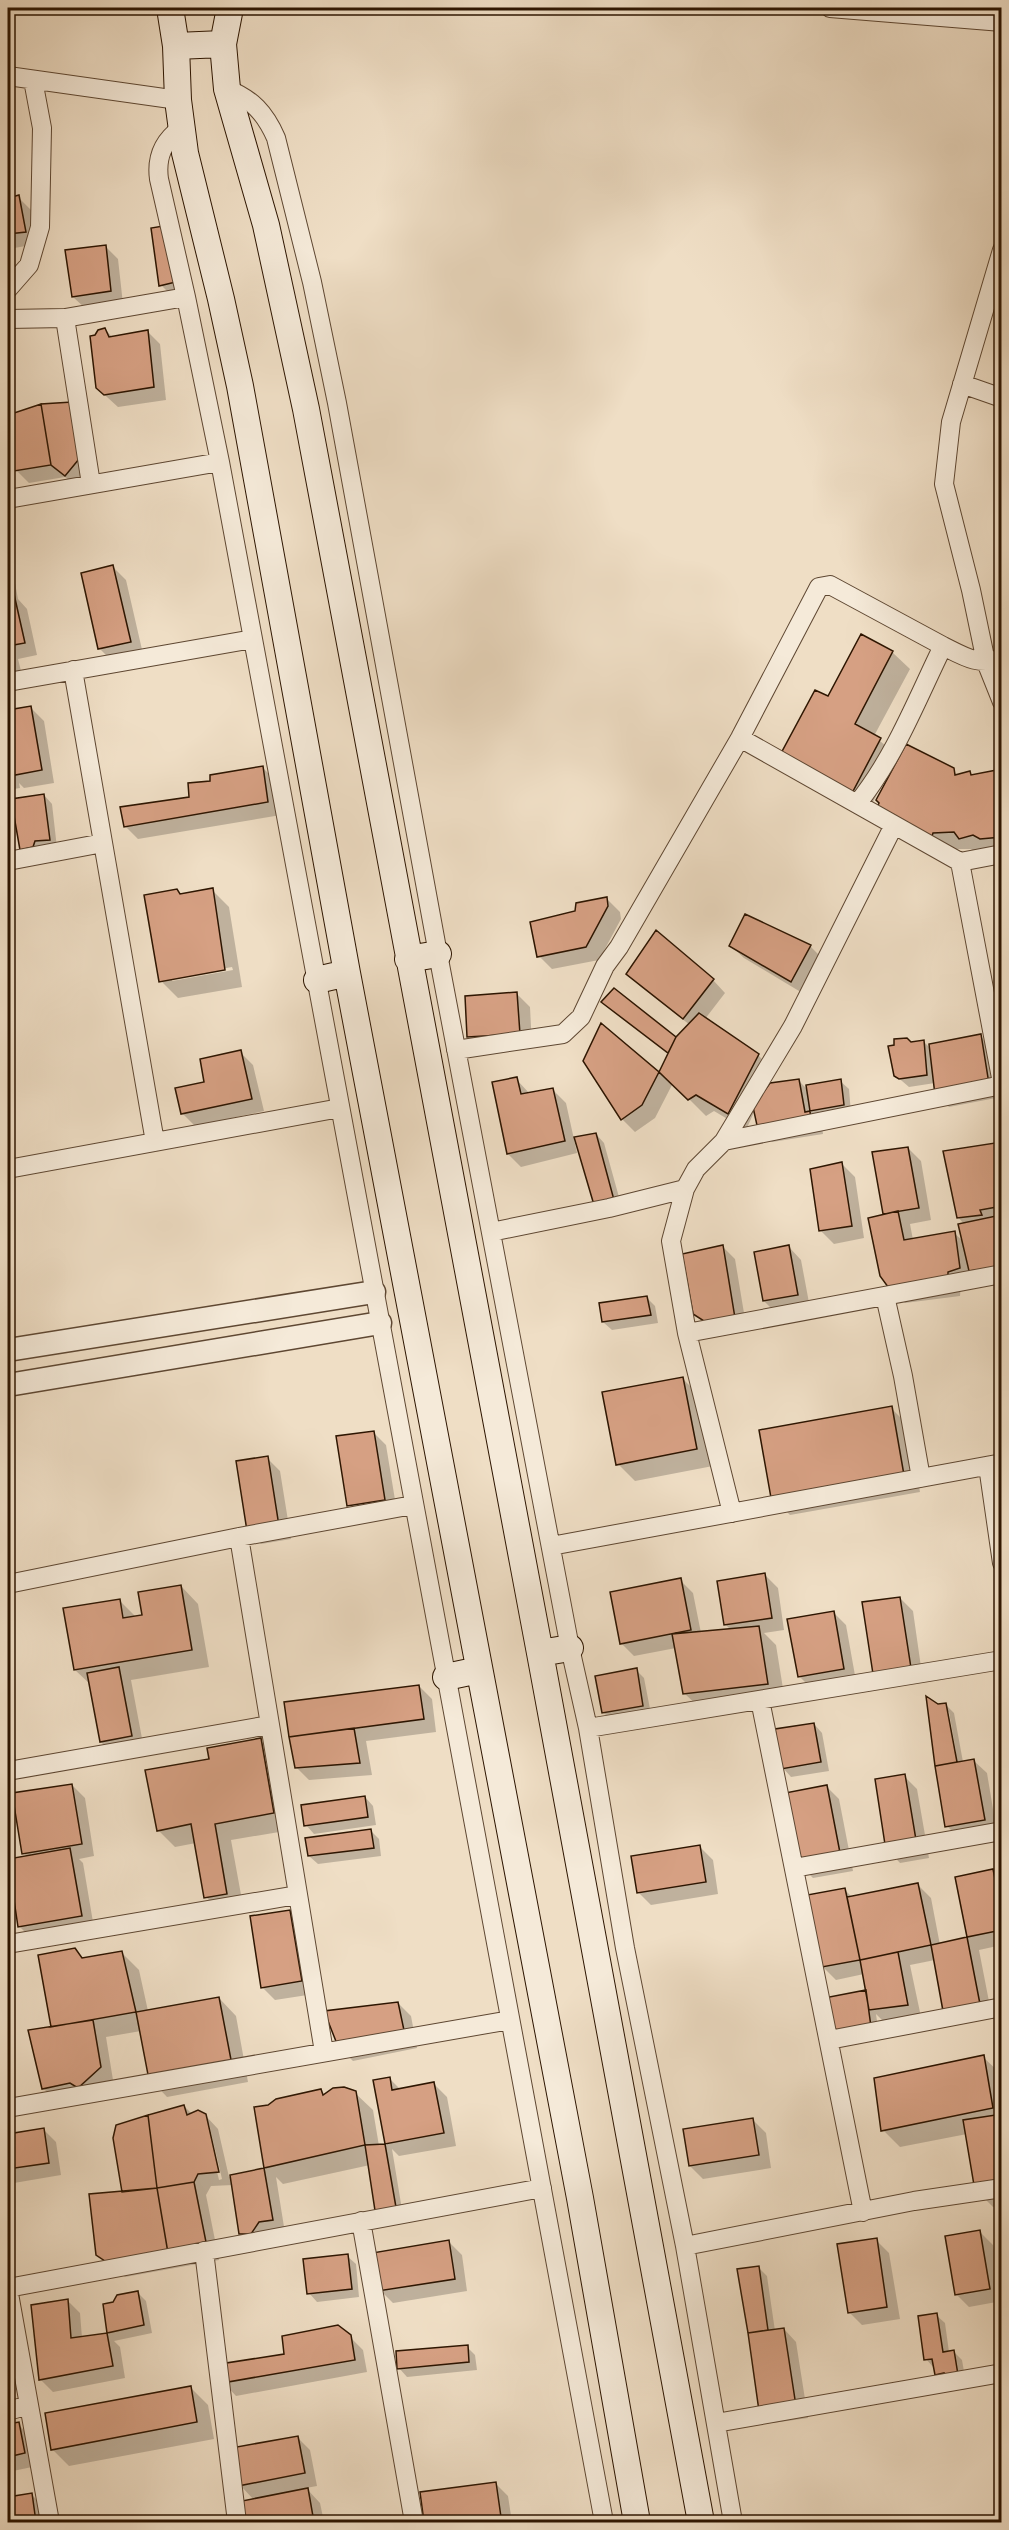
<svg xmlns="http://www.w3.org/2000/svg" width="1009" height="2530" viewBox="0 0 1009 2530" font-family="'Libre Caslon Text',serif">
	<rect width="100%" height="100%" fill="#efdec5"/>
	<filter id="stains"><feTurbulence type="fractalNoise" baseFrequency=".00333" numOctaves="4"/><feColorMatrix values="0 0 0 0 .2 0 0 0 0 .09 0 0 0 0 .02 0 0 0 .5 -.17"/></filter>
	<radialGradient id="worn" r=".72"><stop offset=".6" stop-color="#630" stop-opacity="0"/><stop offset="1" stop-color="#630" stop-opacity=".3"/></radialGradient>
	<!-- shadow -->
	<path fill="#0003" fill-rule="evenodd" d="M18,197L31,210L38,244L8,249V200Z
		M153,229L188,290L169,293L161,285Z
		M105,246L118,259L123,304L86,309L73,297Z
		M105,329L113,338L147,331L160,344L166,400L118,407L97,388Z
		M42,406L91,472L79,488L65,477L29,483L16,470L8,434V417Z
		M8,546L18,599L27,609L37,655L18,659L24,683L8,682Z
		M113,567L126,580L143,654L112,661L99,648Z
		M861,636L892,652L910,669L874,736L898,756L868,811L798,774L828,698Z
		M31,708L44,721L54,783L24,788L19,783L20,788L8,790V712Z
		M262,767L275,780L281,815L138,839L125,826L190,798L211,782Z
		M953,770L958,776L969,773L973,776L1002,770V855H978L971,849H950L894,830Z
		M44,795L52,804L57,848L21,849Z
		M177,890L181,895L212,890L229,907L242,987L178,998L161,981ZM232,967L233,970L172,981V978Z
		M607,899L620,912L621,919L599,960L552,969L539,956L577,912Z
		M731,946H810L823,959L804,994L744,958Z
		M628,974L713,980L725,993L705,1019L758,1055L775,1072L768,1085L799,1081L808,1090L840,1081L849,1089L851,1113L822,1126L823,1134L772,1142L759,1129L755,1110L746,1130L714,1111L706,1116L673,1083L655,1118L635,1132L622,1119L602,1026L660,1074L669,1054L603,1002L677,1041L690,1025L641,987Z
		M517,994L530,1007L532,1046L482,1049L469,1036Z
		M980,1036L993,1049L1001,1097L949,1107L936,1094L935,1083L909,1087L895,1075L910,1043L923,1041L931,1049Z
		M240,1052L253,1065L264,1111L195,1126L182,1113L206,1083Z
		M516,1079L530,1094L553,1090L566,1103L577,1153L521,1167L508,1154Z
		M596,1134L604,1143L622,1208L604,1213Z
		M995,1145L1002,1152V1223L961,1285L960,1296L905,1303L892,1290L885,1215L874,1153L908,1148L921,1161L931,1220L910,1224L913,1240L954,1233L964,1242V1224L958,1217Z
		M842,1164L855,1177L864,1238L834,1244L821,1231Z
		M722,1246L735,1259L747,1331L708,1326L694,1313Z
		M789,1247L801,1260L810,1308L777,1314L764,1301Z
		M647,1298L655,1306L658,1323L612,1330L603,1322Z
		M682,1378L700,1396L713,1466L635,1481L618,1464Z
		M891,1408L908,1425L920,1492L790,1515L773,1498Z
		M373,1432L386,1445L397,1512L362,1518L349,1505Z
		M267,1458L280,1471L291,1539L261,1544L248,1531Z
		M765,1575L778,1588L784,1630L764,1633L776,1645L785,1701L702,1710L684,1693L676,1648L634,1656L621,1643L680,1580L693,1593L701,1633L731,1630L725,1624Z
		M181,1586L198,1604L209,1667L131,1680L144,1749L114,1755L101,1742L91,1685L75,1670L119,1600L136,1617L144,1616Z
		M900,1598L913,1611L923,1681L887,1686Z
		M833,1612L846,1625L856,1681L812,1689L799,1676Z
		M636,1670L644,1678L651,1714L612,1721L603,1712Z
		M419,1686L432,1699L436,1732L366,1741L372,1775L309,1780L296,1767L286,1704Z
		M945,1704L954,1713L963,1762L974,1761L987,1773L997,1833L960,1839L947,1826L936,1766L938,1706ZM946,1712H949L956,1752H953Z
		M8,1706L18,1774L8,1777Z
		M814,1724L822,1733L829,1771L791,1777L783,1768Z
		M260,1740L278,1757L291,1830L231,1840L244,1911L223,1914L206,1897L196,1843L175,1847L158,1830L211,1760Z
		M904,1776L917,1789L929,1858L900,1863L888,1850Z
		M72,1785L85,1798L94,1856L79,1859L83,1863L94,1928L32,1939L19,1926L8,1861L28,1857L23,1853Z
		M826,1786L839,1799L853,1871L813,1878L800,1865Z
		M365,1797L373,1806L376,1825L314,1834L306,1825Z
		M371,1831L379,1839L381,1856L318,1864L309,1856Z
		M700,1847L713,1860L718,1894L651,1905L638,1892Z
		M992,1871L1002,1880V1945L979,1950L992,2017L935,1960L910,1965L921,2017L884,2022L876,2014L879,2035L842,2042L867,1992L864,1974L836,1980L823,1967L844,1889L853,1898L918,1885L931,1898L940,1945L968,1938L957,1878Z
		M290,1911L303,1924L314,1994L275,2000L262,1987Z
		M75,1950L84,1959L121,1952L139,1970L148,2011L219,1998L236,2016L248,2082L167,2097L150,2079L141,2031L106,2037L113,2080L92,2100L56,2101L43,2088L53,2028Z
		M398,2003L411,2016L417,2048L353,2061L340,2048Z
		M983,2057L1001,2074L1002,2079V2206L993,2207L976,2190L967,2134L900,2147L883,2130Z
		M390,2079L401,2090L434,2084L447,2097L456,2146L399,2156L392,2149L404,2222L370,2165L283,2184L276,2177L285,2233L253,2247L240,2234L233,2185L211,2186L206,2195L219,2260L125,2277L98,2255L124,2193L184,2106L192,2114L205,2115L218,2129L229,2177L266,2169L256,2108L321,2091L325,2096L355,2093L373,2110L379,2146L387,2145L375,2082ZM206,2124H209L222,2179L219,2180Z
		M753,2120L766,2133L771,2168L703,2179L690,2166Z
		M43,2129L56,2142L61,2175L14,2183L8,2176V2135Z
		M980,2232L993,2245L1002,2301L969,2307L956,2294Z
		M876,2240L889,2253L900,2319L862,2325L849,2312Z
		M449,2242L462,2255L467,2291L393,2303L380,2290Z
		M347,2256L356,2264L359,2297L317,2302L309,2293Z
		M758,2267L767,2276L775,2331L784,2329L796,2342L808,2418L773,2423L760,2410L739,2270Z
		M138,2293L146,2301L152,2333L114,2341L120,2347L125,2378L53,2392L40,2379L67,2300L80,2313L82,2338L109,2334L105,2305L114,2303Z
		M936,2315L945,2323L949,2352H954L962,2360L967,2389L955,2390L936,2374L934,2368L926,2359Z
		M350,2337L363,2350L367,2372L236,2396L224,2383L286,2355Z
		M467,2347L475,2355L477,2370L407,2377L399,2368Z
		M191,2388L208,2405L214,2439L69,2466L52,2449Z
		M18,2424L31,2437L37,2466L8,2472V2426Z
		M297,2437L310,2450L317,2486L306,2488L320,2503L324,2522H247L243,2502L254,2500L240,2485Z
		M8,2478L11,2498L32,2495L45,2508L46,2522H8Z
		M495,2483L508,2496L512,2522H426L422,2493Z"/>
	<!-- building -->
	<path fill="#d6a083" stroke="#2d1501" stroke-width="1.5" d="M19,195L26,232L8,234V198Z
		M169,225L180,281L159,286L151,228Z
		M106,245L111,291L72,297L65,250Z
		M105,328L109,337L148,330L154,387L104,395L96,388L90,336L95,335L98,330Z
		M72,402L79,459L65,476L51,465L41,404Z
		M41,404L51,465L14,471L8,441V415Z
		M113,565L131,642L98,649L81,573Z
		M14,594L25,643L8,646V595Z
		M861,634L893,651L855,724L881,738L851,795L779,757L815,690L828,696Z
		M31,706L42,770L10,776L8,710Z
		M906,744L954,768L955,775L970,771L971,775L1002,769V837L980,839L973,835L959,839L954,832L933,833L929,846L875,813L879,803L876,800Z
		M263,766L268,802L124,827L120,807L189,797L188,783L210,781V775Z
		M44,794L50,840L35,841L33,847L20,850L11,799Z
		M213,888L225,970L159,982L144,895L177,889L180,894Z
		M607,897L608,906L586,947L537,957L530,922L575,911L576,903Z
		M745,914L811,945L791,982L729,946Z
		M656,930L714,979L683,1019L626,974Z
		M1002,978V1011L995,980Z
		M614,988L676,1037L668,1053L601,1002Z
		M517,992L520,1034L467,1037L465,996Z
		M699,1013L759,1054L728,1114L696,1095L688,1100L659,1072L676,1037Z
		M601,1023L659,1072L642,1105L621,1120L583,1061Z
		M981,1034L989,1084L935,1095L929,1044Z
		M907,1038L911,1042L924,1040L927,1075L899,1079L894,1076L888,1046L894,1045V1039Z
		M241,1050L252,1099L181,1114L175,1088L204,1082L200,1059Z
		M517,1077L521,1094L553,1088L565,1141L507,1154L492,1082Z
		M799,1079L805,1112L810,1111L811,1122L758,1130L753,1107L770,1083Z
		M841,1079L844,1105L810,1111L806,1085Z
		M596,1133L614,1200L594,1205L574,1137Z
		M995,1143L1002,1175V1206L980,1210L982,1215L957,1218L943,1151Z
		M908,1147L919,1208L883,1214L872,1152Z
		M842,1162L852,1226L819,1231L810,1169Z
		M898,1211L904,1240L955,1231L960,1268L948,1272V1283L891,1291L880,1276L868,1218Z
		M996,1216L1002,1221V1267L969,1271L958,1224Z
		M723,1245L735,1318L707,1323L693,1314L682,1254Z
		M789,1245L798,1295L763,1301L754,1252Z
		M647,1296L651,1315L602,1322L599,1303Z
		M683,1377L697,1449L616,1465L602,1392Z
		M892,1406L904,1475L771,1498L759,1430Z
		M374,1431L385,1500L347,1506L336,1436Z
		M268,1456L279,1526L247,1531L236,1461Z
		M765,1573L772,1618L724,1625L717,1581Z
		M681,1578L691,1630L620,1644L610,1592Z
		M181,1585L192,1650L74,1670L63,1608L120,1599L123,1618L142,1615L138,1592Z
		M900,1597L911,1668L873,1674L862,1602Z
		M834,1611L844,1669L798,1677L787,1619Z
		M759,1626L768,1684L683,1694L672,1634Z
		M119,1667L132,1736L100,1742L87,1673Z
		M637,1668L643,1706L602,1713L595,1676Z
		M419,1685L424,1719L289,1737L284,1702Z
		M926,1696L938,1704L946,1703L957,1762L935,1766Z
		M814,1723L821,1762L781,1769L775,1729Z
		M354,1728L360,1763L295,1768L289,1737Z
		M261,1738L274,1813L215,1824L227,1894L204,1898L191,1824L157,1831L145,1770L209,1759L207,1748Z
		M974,1759L985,1820L945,1827L935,1766Z
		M905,1774L917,1846L886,1851L875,1779Z
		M72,1784L82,1844L22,1854L12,1793Z
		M827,1785L841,1858L799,1866L785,1793Z
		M365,1796L368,1817L304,1826L301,1805Z
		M371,1829L374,1848L308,1856L305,1838Z
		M700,1845L706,1882L637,1893L631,1856Z
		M70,1848L82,1916L18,1927L8,1859Z
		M993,1869L1002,1914V1930L967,1937L955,1877Z
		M918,1883L931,1945L860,1960L847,1897Z
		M845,1888L860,1960L822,1967L807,1895Z
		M290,1910L302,1981L261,1988L250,1916Z
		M967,1937L980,2004L943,2011L931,1945Z
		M75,1948L82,1958L122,1951L136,2012L51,2027L38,1955Z
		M898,1952L908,2005L869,2010L860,1960Z
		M866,1990L871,2027L832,2035L824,1998Z
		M219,1997L232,2065L149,2080L136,2012Z
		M398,2002L405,2035L339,2049L324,2011Z
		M93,2020L101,2067L78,2088L70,2083L42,2089L28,2030Z
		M984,2055L993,2108L881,2131L874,2078Z
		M390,2077L392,2090L434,2082L444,2133L385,2144L373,2080Z
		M344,2087L356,2091L365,2145L264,2168L254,2107L268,2105L276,2099L321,2089L323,2095L333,2088Z
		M184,2105L187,2115L198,2110L206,2114L219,2172L198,2174L194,2182L157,2188L148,2115Z
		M1002,2114V2186L975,2191L963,2120Z
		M148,2115L157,2188L122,2192L113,2138L116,2125Z
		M753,2118L759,2155L689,2166L683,2129Z
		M44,2128L49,2163L8,2169V2134Z
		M385,2144L397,2213L376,2217L365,2145Z
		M264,2168L273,2220L259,2222L251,2234H239L230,2175Z
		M194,2182L207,2247L168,2253L157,2188Z
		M157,2188L168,2253L111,2265L96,2255L89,2194Z
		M980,2230L990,2289L955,2295L945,2236Z
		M877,2238L887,2307L848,2313L837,2244Z
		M449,2240L455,2279L378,2291L372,2253Z
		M348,2254L352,2289L307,2294L303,2259Z
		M759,2266L768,2330L748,2333L737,2269Z
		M138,2291L144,2325L107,2333L103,2304L113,2302L117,2295Z
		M68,2299L71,2338L107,2333L113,2366L39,2380L31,2305Z
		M937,2313L943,2352L954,2350L959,2381L945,2383L944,2373L935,2375L932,2359L924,2360L918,2316Z
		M338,2325L351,2335L355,2360L222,2383L220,2364L284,2354L282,2336Z
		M784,2328L796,2406L759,2411L748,2333Z
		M468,2345L469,2362L397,2369L396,2351Z
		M191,2386L197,2422L51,2450L45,2413Z
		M19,2422L25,2453L8,2457V2424Z
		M298,2436L305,2473L238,2486L231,2448Z
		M496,2482L501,2517L456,2522H424L420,2492Z
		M308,2488L314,2522H246L242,2501Z
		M32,2493L36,2522H8V2497Z"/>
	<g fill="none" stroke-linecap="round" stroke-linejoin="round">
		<!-- minor casing -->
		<g stroke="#5e4732" stroke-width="20">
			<path id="minor" d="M830,8L1002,22
				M8,76L178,100
				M227,89C252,99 265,113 276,138L312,282L337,403L438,954L570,1648L588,1728L625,1948L685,2246L733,2522
				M181,128C163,141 156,157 159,179L186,297L220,462L604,2522
				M1002,250L951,422L944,484L971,590L986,662L1002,702
				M8,289L29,265L40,227L42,128L33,80
				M65,318L186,297
				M8,319L65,318L91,484
				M962,384L1002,398
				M8,499L220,462
				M73,670L155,1142
				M8,682L253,639
				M740,738L960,862L1002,854
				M857,804C895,757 917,699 943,646C965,657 976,665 1002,659
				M8,861L103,843
				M960,862L1002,1083
				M456,1050L563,1034L581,1017L605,966L619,947L740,738L819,587L830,585L943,646
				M724,1141L1002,1085
				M8,1169L340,1108
				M491,1232L609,1208L685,1189
				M885,1296L903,1376L921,1478
				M687,1333L1002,1274
				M988,1466L1002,1563
				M732,1513L687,1333L671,1241L685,1189L696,1169L724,1141L793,1026L894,825
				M239,1537L324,2052
				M551,1546L1002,1463
				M8,1584L239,1537L413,1505
				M760,1700L863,2212
				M588,1728L1002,1660
				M8,1771L269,1725
				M794,1868L1002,1831
				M8,1944L297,1895
				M829,2040L1002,2007
				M8,2108L510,2020
				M361,2221L414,2522
				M685,2246L914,2201L1002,2188
				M204,2251L237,2522
				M8,2288L542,2188
				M8,2288L50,2522
				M8,2411L29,2405
				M716,2423L1002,2373"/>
		</g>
		<!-- tertiary casing -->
		<g stroke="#5e4732" stroke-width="25">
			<path id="tertiary" d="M8,1350L374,1292
				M8,1385L380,1323"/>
		</g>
		<!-- secondary casing -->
		<g stroke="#2d1501" stroke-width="28">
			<path id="secondary" d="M170,8L176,46L178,100L185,153L221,299L240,386L347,973L580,2198L637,2522
				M230,8L223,44L227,89L266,225L306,409L540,1653L701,2522
				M176,46L223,44
				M408,959L438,954
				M317,980L347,973
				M540,1653L570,1648
				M446,1677L479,1670"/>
		</g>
		<!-- minor -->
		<use href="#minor" stroke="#f5ead9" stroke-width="18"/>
		<!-- tertiary -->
		<use href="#tertiary" stroke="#f5ead9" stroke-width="22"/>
		<!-- secondary -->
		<use href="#secondary" stroke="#f5ead9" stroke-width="26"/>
	</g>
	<!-- margin -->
	<rect width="1009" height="2530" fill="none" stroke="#efdec5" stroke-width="30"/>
	<rect x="9" y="9" width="991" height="2512" fill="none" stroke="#2d1501" stroke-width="3"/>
	<rect x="15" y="15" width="979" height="2500" fill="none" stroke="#2d1501" stroke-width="1.5"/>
	<rect width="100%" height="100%" filter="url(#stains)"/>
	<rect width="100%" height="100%" fill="url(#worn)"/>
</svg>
